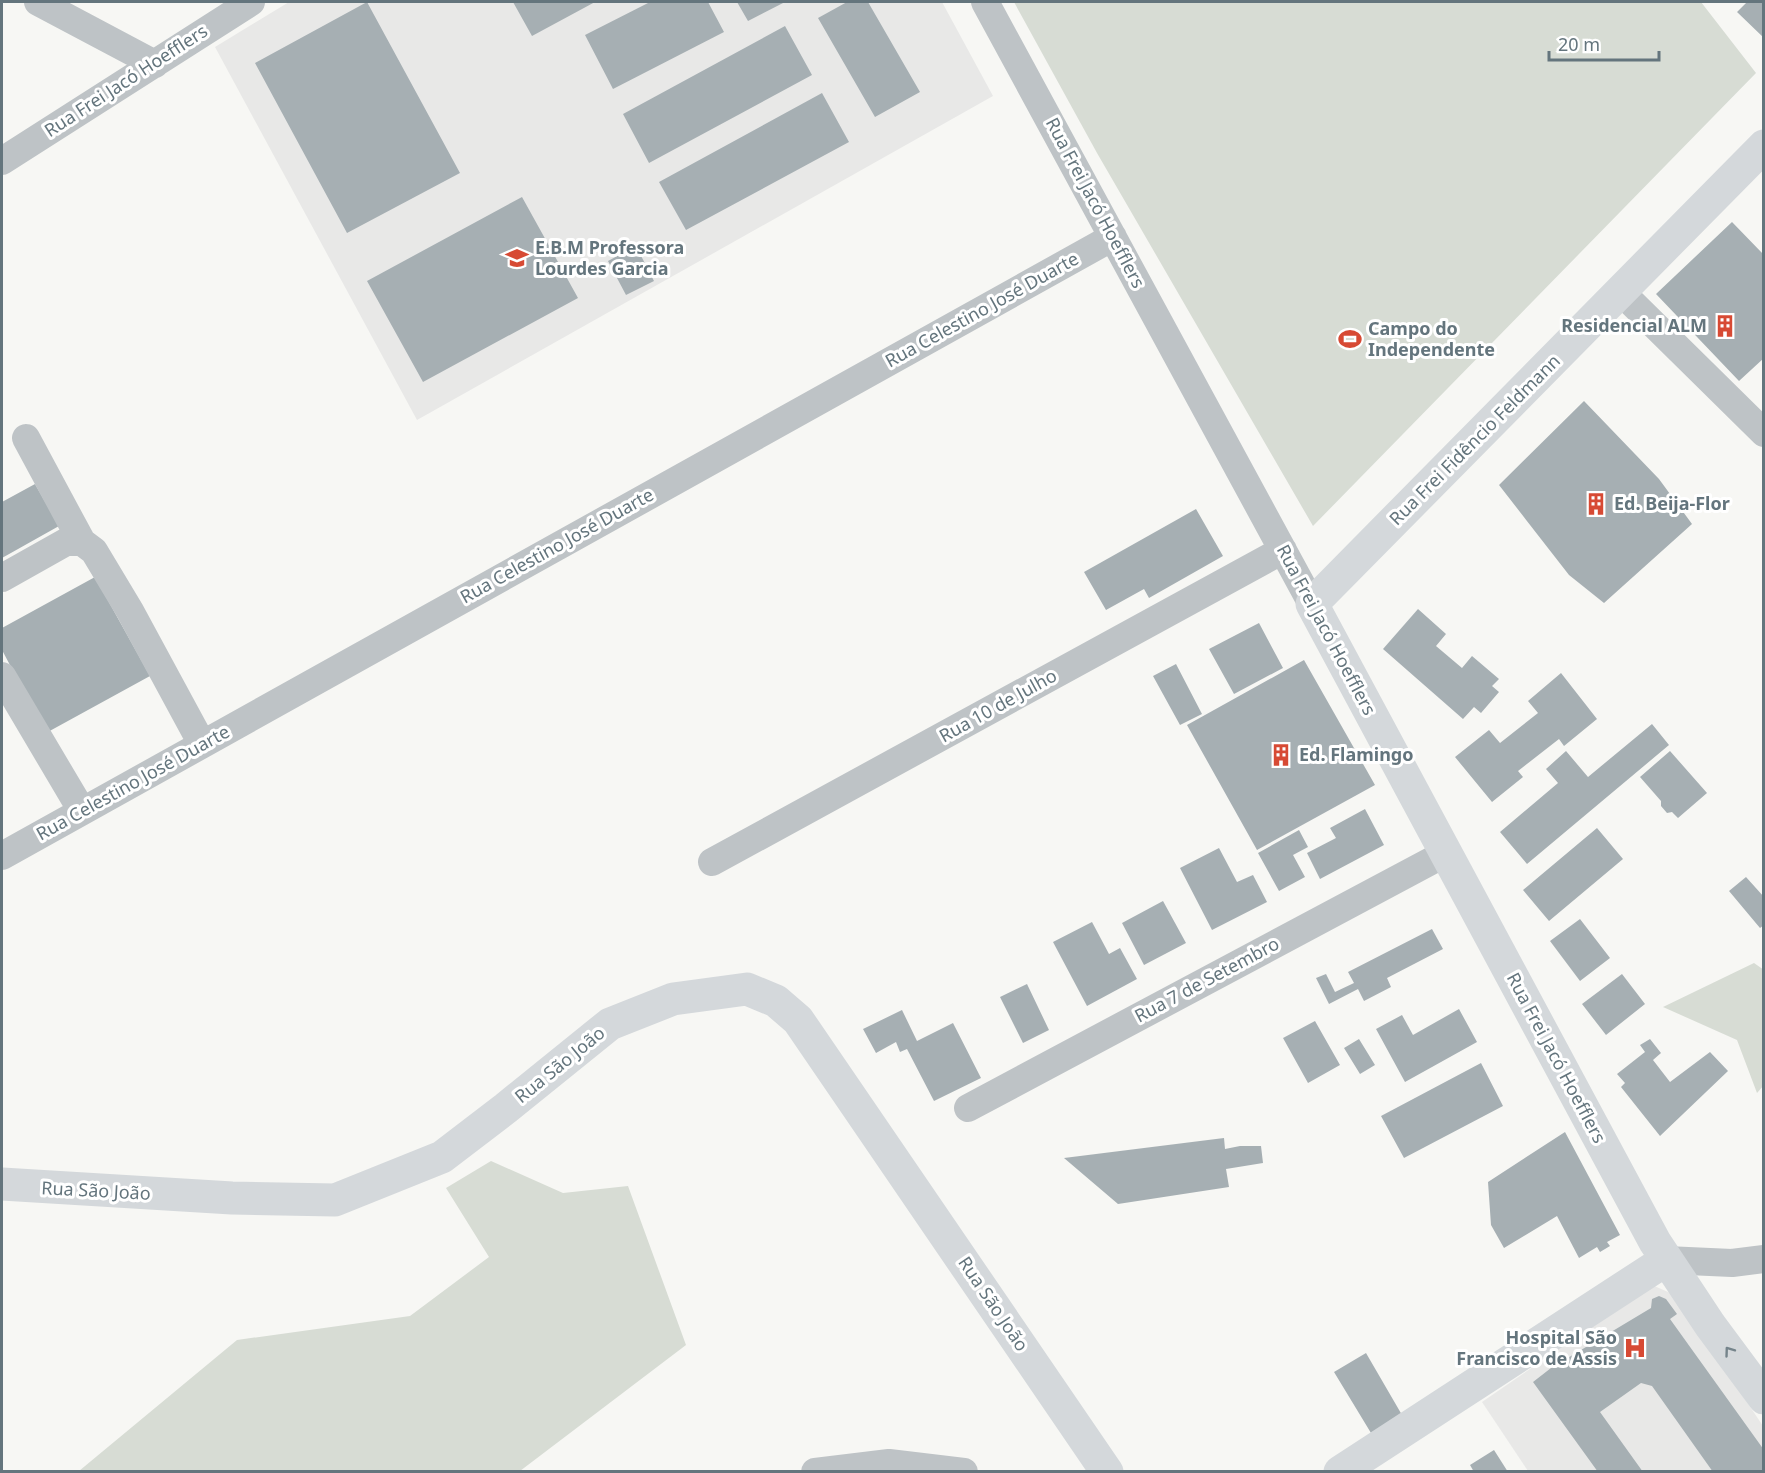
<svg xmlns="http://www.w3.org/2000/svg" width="1765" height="1473" viewBox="0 0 1765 1473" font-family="'Noto Sans',sans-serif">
	<rect width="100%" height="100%" fill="#f7f7f4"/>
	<!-- built -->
	<path fill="#e8e8e7" d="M289,2H942L993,96L417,420L215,47Z
		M1652,1285L1675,1295L1763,1426V1471H1528L1482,1402Z"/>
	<!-- green -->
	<path fill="#d7dcd4" d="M1014,2H1701L1756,73L1313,526L1097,153Z
		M1754,963L1764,970V1085L1757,1093L1737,1040L1663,1007Z
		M491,1161L563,1193L628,1186L686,1345L520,1471H79L237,1340L410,1316L489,1257L446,1188Z"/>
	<!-- building -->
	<path fill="#a6afb3" d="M367,2L460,173L347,233L255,63Z
		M513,2H595L532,36Z
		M650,2H708L724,32L613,89L585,35Z
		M737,2H785L748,21Z
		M847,2H868L920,92L875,117L818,18Z
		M1747,2H1764V38L1737,12Z
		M785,26L812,75L649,163L623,114Z
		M822,93L849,142L686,230L659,182Z
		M522,197L578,298L423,382L367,281Z
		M1732,222L1764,255V358L1739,381L1656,294Z
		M636,246L654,281L626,295L608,261Z
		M1584,401L1659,479L1692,524L1604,603L1569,575L1499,485Z
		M35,484L59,526L2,558V502Z
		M1196,509L1223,556L1149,598L1144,589L1106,610L1084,572Z
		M95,577L150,676L46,733L2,650V628Z
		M1418,609L1446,634L1436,646L1462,668L1472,656L1499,679L1492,686L1499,692L1481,713L1474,707L1463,719L1383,649Z
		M1259,623L1283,668L1234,694L1209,649Z
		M1304,660L1375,785L1257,850L1187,725Z
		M1176,664L1202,714L1180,725L1153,676Z
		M1561,673L1597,719L1564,746L1559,739L1518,771L1523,777L1492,802L1455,757L1489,730L1500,743L1538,713L1528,701Z
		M1652,724L1669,745L1527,864L1500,832L1558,783L1546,769L1566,751L1588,777Z
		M1670,751L1707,793L1678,818L1672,812L1667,813L1661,806V801L1640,777Z
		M1365,809L1384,845L1320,879L1307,853L1336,838L1330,828Z
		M1597,828L1623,859L1549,921L1523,890Z
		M1299,830L1308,847L1293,855L1305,877L1279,891L1258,853Z
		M1219,848L1237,882L1253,875L1267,902L1212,930L1180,868Z
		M1746,877L1764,897V925L1760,928L1729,891Z
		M1163,901L1186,943L1144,965L1122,923Z
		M1580,919L1610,958L1580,981L1550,941Z
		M1092,922L1109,954L1120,948L1137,979L1087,1006L1053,942Z
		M1432,929L1443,949L1387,978L1391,987L1364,1001L1358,989L1329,1004L1316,978L1326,974L1335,992L1354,983L1348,972Z
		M1622,974L1645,1004L1606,1035L1582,1004Z
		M1027,984L1049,1030L1023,1043L1000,997Z
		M1459,1009L1477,1042L1405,1082L1376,1029L1402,1015L1413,1035Z
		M902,1010L917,1041L953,1023L981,1078L934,1101L907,1049L900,1052L896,1042L876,1053L863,1029Z
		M1315,1021L1340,1065L1308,1083L1283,1038Z
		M1359,1039L1375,1065L1360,1074L1344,1048Z
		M1650,1039L1661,1053L1653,1060L1670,1082L1710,1052L1728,1071L1660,1136L1621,1087L1625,1083L1617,1074L1645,1052L1640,1045Z
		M1481,1063L1503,1106L1404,1158L1381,1116Z
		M1565,1132L1620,1235L1607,1242L1610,1246L1600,1252L1597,1247L1579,1258L1557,1216L1504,1248L1491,1225L1488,1182Z
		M1224,1138L1225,1149L1240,1146H1261L1263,1163L1226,1169L1229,1187L1118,1204L1064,1158Z
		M1659,1296L1666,1299L1677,1314L1670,1319L1764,1450V1472H1713L1652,1386L1641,1383L1600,1412L1643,1472H1598L1533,1382L1551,1368L1651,1308L1652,1299Z
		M1366,1353L1402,1415L1371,1433L1334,1372Z
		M1494,1450L1508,1472H1474L1470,1465Z"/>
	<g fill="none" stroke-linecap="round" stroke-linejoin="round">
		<!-- street -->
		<path stroke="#bec3c6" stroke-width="28" d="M38,2L155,64
			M985,2L1312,604
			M2,161L251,2
			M1621,292L1764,433
			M26,438L82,542
			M2,578L66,542H82L94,551L130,611L202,744
			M2,676L82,811
			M2,856L1113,237
			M712,862L1283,550
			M968,1108L1446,853
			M1666,1260L1732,1263L1764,1259
			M815,1472L889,1463L964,1472"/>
		<!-- secondary -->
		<path stroke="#d4d8db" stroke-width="33" d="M1764,146L1312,604L1655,1242L1710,1325L1764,1398
			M2,1184L232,1198L335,1200L442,1157L506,1108L610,1024L673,999L747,989L776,1001L798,1020L1107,1472
			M1340,1472L1666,1260"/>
	</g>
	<!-- one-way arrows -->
	<defs><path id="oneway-chevron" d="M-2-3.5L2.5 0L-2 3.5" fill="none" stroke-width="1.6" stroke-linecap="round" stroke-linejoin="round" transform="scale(1.5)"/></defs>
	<use stroke="#75848b" href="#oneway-chevron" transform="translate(1729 1351) rotate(-126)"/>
	<!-- icons -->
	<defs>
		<g id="school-bare" transform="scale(1.8)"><path d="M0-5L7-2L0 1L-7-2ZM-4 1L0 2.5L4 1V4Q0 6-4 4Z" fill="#d74a34" stroke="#fff" stroke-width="2.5" paint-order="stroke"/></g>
		<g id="building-bare" transform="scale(1.8)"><path d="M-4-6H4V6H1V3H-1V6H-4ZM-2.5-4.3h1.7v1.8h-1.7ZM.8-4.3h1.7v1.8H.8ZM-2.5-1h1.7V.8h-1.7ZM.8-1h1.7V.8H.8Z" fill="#d74a34" stroke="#fff" stroke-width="2.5" paint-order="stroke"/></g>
		<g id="stadium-bare" transform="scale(1.8)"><path d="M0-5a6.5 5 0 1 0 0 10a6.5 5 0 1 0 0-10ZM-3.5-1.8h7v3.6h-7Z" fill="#d74a34" stroke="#fff" stroke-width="2.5" paint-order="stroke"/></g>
		<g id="hospital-bare" transform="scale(1.8)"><path d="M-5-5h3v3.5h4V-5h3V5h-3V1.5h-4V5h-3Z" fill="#d74a34" stroke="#fff" stroke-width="2.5" paint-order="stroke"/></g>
	</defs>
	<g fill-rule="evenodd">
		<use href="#school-bare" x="517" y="258"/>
		<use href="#building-bare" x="1725" y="326"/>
		<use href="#stadium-bare" x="1350" y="339"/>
		<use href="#building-bare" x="1596" y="504"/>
		<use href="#building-bare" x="1281" y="755"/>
		<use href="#hospital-bare" x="1635" y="1348"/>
	</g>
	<g text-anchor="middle" stroke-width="6" stroke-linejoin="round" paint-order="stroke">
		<!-- street labels -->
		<g font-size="18" fill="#64757d" stroke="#fff">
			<text transform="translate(126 81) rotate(-33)" y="6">Rua Frei Jacó Hoefflers</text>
			<text transform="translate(1095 203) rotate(62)" y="6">Rua Frei Jacó Hoefflers</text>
			<text transform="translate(982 310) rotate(-29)" y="6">Rua Celestino José Duarte</text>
			<text transform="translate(1475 440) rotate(-45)" y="6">Rua Frei Fidêncio Feldmann</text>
			<text transform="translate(557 546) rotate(-29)" y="6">Rua Celestino José Duarte</text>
			<text transform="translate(1326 630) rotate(62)" y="6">Rua Frei Jacó Hoefflers</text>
			<text transform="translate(998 706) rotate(-29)" y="6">Rua 10 de Julho</text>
			<text transform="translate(133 783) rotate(-29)" y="6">Rua Celestino José Duarte</text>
			<text transform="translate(1207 980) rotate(-28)" y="6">Rua 7 de Setembro</text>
			<text transform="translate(1556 1058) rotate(62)" y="6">Rua Frei Jacó Hoefflers</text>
			<text transform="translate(560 1065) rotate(-39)" y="6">Rua São João</text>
			<text transform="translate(96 1191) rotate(3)" y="6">Rua São João</text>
			<text transform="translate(993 1304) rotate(56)" y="6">Rua São João</text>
		</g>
		<!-- poi labels -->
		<g font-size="18" font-weight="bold" fill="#64757d" stroke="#fff" text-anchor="start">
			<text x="535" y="254">E.B.M Professora<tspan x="535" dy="21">Lourdes Garcia</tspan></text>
			<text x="1707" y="332" text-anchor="end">Residencial ALM</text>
			<text x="1368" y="335">Campo do<tspan x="1368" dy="21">Independente</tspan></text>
			<text x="1614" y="510">Ed. Beija-Flor</text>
			<text x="1299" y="761">Ed. Flamingo</text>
			<text x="1617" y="1344" text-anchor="end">Hospital São<tspan x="1617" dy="21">Francisco de Assis</tspan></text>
		</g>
	</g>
	<!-- border -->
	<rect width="1765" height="1473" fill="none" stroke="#64757d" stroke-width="6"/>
	<!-- scale -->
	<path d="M1549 51v9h110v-9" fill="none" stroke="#64757d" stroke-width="3"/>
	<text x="1558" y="51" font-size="18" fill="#64757d" stroke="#ffffff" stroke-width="4.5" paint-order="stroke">20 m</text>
</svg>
